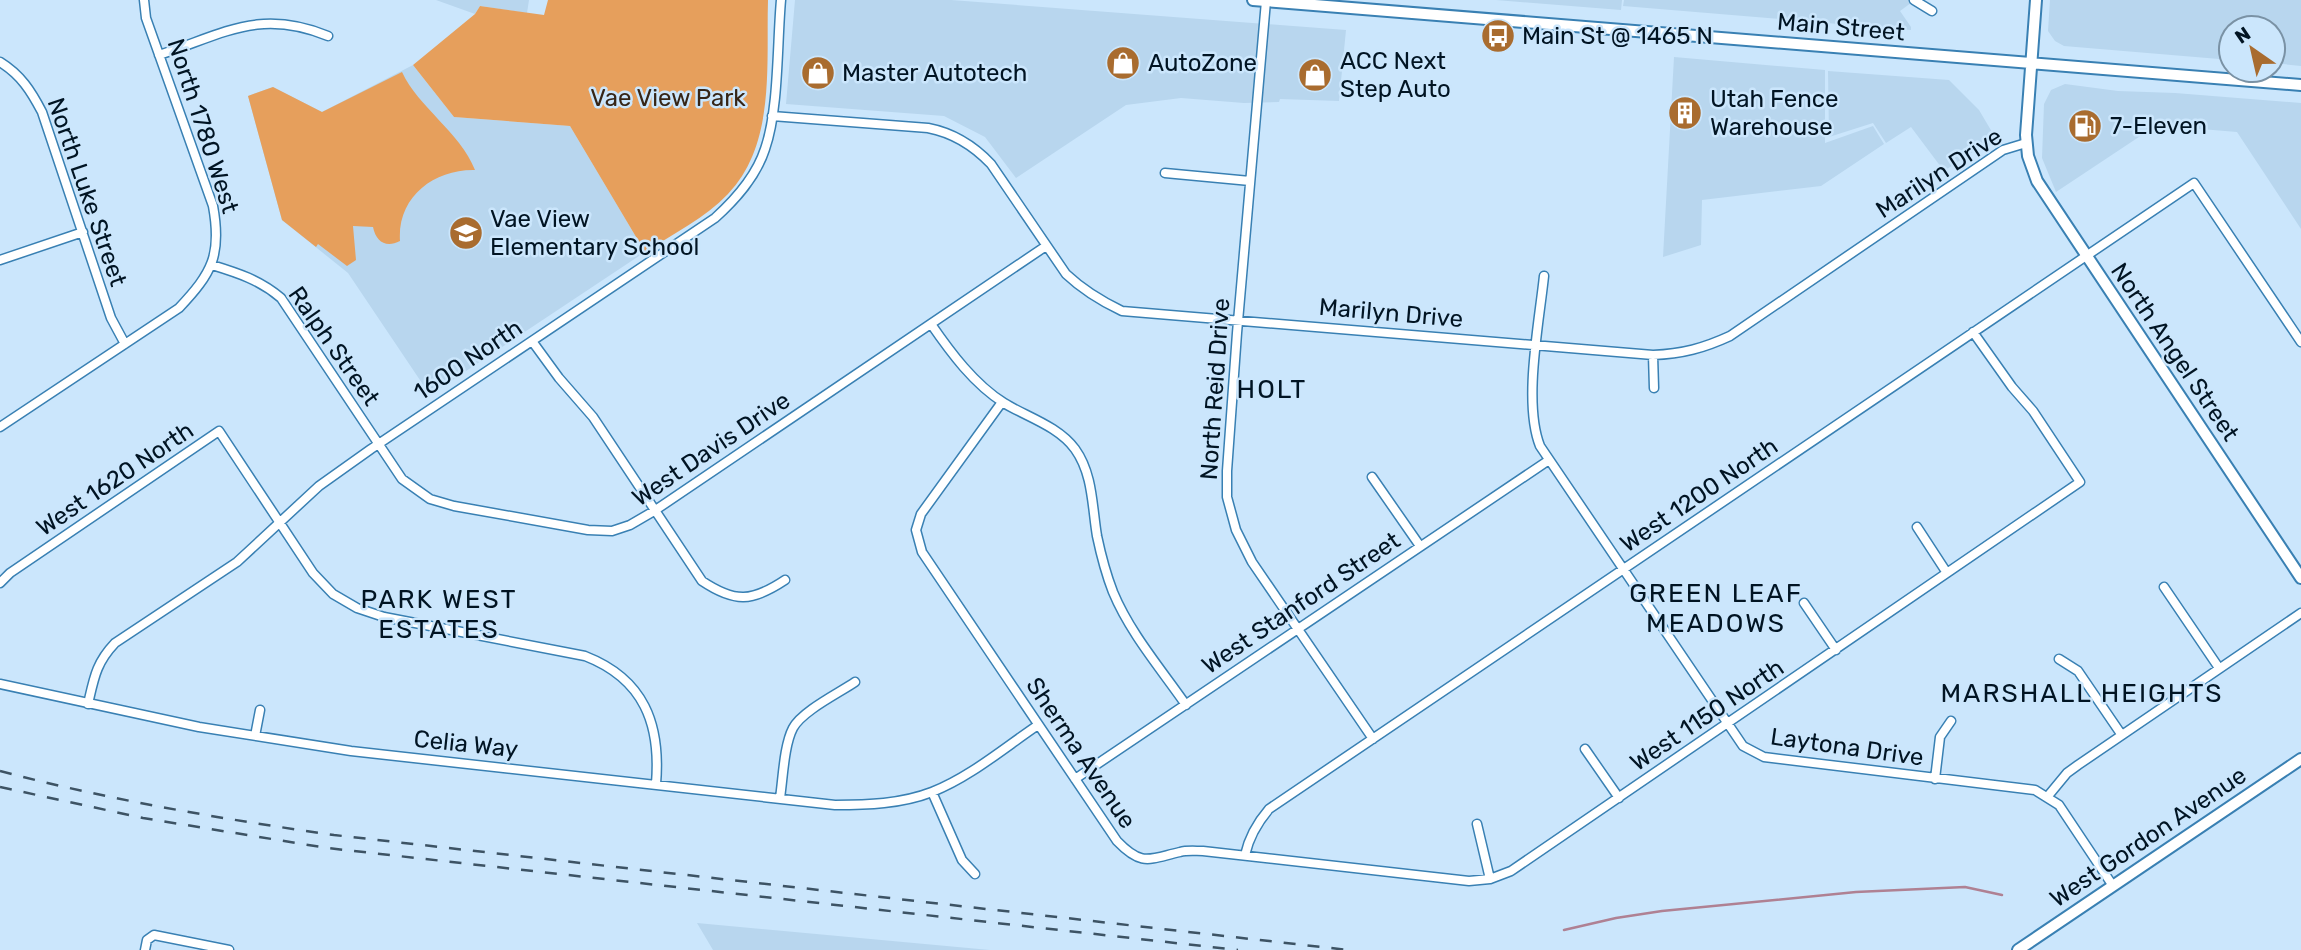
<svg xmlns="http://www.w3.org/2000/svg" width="2301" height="950" viewBox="0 0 2301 950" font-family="Rubik,sans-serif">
	<rect width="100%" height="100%" fill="#cbe6fc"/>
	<!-- built -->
	<path fill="#b8d6ee" d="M436,0H529L527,13L480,6L475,14Z
		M795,0H951L1346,30L1339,101L1280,99L1279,102L1244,103L1181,98L1126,105L1016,178L985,137L944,116L786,104Z
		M1496,0H1622L1621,10Z
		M1624,0H1915L1900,11L1911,27V30L1623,6Z
		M2050,0H2301V66L2273,63V28H2231V60L2064,46L2055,41L2048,31Z
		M1674,57L1825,70V143L1873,126L1884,144L1821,186L1702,200L1701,245L1663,257Z
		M413,65L454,117L570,126L645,252L430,395L348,273L282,220L248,96L273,87L322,112Z
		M1828,71L1949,80L1979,110L1995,137L1944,171L1911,127L1886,143L1873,123L1829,137Z
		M2065,84L2118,91L2175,93L2301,103V229L2237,132L2177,127L2163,121L2056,192L2042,158L2044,104L2051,90Z
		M697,923L990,950H713Z"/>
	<!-- green -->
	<path fill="#e69f5c" d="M548,0H768C766,64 776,144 728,194C705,218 673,234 645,252L570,126L454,117L413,65L475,14L480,6L544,15Z
		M402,72C418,107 460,132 475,170C434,169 397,197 400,241C386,248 376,242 373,227L353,226L356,260L347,266L318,244L316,247L282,220L248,96L273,87L322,112Z"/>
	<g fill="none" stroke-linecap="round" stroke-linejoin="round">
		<!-- stream -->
		<path stroke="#af8193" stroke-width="2.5" d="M1564,930L1616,918L1662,911L1856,892L1965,887L2002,895"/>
		<!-- street casing -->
		<g stroke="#3980b3" stroke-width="11">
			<path id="street" d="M1914,0L1932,11
				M1266,1L1237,333L1227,471V497L1236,530L1252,562L1373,739
				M159,55C224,34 259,8 328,36
				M0,62C21,75 31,91 42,112L111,318L125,344
				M772,116L928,128C954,133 973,145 991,164L1066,274C1083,290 1101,301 1122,311L1653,355C1682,354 1704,348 1730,336L2003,150L2026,143
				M1165,173L1250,181
				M0,260L83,232
				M212,265C238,273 260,280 281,298L402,479L430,499L454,506L588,530L612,531L630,525L654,511L1046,246
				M1544,276C1539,324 1523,403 1540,446L1743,746L1764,757L2035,790L2059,805L2113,886
				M931,324C951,353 974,384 1004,403C1027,417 1058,426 1075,449C1093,474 1092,506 1097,536C1101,555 1106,574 1113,592C1130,633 1161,669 1186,705
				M532,341L559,378L593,417L702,581C735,603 752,602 785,580
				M1653,355L1654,388
				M1002,402L921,514L916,530L922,552L1117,841C1142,867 1149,859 1180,852C1187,850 1195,851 1203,851L1469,881L1490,879L1511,871L2080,482L2033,411L2012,387L1973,332
				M0,427L179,308C212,273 222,255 213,206L146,18L144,0
				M1372,477L1420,546
				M1917,527L1947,573
				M0,583L10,573L219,431L313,573L333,594L357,608L384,617L585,656C644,679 661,724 656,784
				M2164,587L2219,668
				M1804,603L1836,650
				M2059,659L2078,671L2121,734
				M0,684L199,727L351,751L835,805C867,805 901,804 932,792C970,777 1004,748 1038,725
				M88,704C94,678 96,663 115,643L237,562L319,486L371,449L715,218C736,199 756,177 765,149C779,109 777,44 781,0
				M255,736L260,710
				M1585,749L1619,798
				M1075,779L1549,460
				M1935,779L1940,737L1951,721
				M932,792L962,860L975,874
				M2048,796L2067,773L2078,765L2301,613
				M780,798C783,778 784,745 793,728C802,711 839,693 855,682
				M1477,824L1490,879
				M1245,855C1249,837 1257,823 1269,809L2194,183L2301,342
				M145,950L147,940L154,935L229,950"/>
		</g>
		<!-- secondary casing -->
		<g stroke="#3980b3" stroke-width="14">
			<path id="secondary" d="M1253,0L2301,85
				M2036,0L2026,135L2028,156L2037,181L2301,578
				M2018,950L2301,759"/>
		</g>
		<!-- street -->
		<use href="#street" stroke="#fff" stroke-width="8"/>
		<!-- secondary -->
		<use href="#secondary" stroke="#fff" stroke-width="10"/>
		<!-- rail -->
		<path stroke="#3d5364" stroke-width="2.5" stroke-dasharray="12 12" stroke-linecap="butt" d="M0,771C110,800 222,819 334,835L1348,950
			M0,787L143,818L327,848L1238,950"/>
	</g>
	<!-- icons -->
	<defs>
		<g id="bus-disc" transform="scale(1.75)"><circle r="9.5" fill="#a96c2f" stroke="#cbe6fc"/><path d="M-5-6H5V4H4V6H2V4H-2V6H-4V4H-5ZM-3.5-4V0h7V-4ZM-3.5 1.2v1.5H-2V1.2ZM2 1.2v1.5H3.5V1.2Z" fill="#fff"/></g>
		<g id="shop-disc" transform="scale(1.75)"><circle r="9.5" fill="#a96c2f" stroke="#cbe6fc"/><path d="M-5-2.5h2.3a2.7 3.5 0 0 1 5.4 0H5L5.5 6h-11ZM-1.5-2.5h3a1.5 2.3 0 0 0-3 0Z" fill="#fff"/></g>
		<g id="building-disc" transform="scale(1.75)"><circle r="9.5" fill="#a96c2f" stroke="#cbe6fc"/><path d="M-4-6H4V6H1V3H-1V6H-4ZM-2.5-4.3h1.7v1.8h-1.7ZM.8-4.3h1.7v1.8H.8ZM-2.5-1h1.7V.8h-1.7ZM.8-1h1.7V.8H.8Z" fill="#fff"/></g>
		<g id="fuel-disc" transform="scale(1.75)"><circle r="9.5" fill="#a96c2f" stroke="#cbe6fc"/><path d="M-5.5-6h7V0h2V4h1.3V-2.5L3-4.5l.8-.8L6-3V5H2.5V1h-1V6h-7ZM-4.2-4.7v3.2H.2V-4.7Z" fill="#fff"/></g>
		<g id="school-disc" transform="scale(1.75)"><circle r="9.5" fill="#a96c2f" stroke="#cbe6fc"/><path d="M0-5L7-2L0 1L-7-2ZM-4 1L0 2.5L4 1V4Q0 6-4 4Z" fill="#fff"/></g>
	</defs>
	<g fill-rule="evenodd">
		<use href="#bus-disc" x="1498" y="36"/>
		<use href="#shop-disc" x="1123" y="63"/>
		<use href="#shop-disc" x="818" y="73"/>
		<use href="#shop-disc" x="1315" y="75"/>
		<use href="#building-disc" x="1685" y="113"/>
		<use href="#fuel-disc" x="2085" y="126"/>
		<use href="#school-disc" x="466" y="233"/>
	</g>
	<g text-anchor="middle" stroke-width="5" stroke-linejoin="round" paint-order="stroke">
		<!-- street labels -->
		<g font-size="24" fill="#011423" stroke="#cbe6fc">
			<text transform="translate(1841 27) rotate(5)" y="8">Main Street</text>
			<text transform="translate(203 126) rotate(72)" y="8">North 1780 West</text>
			<text transform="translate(1939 173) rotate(-33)" y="8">Marilyn Drive</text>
			<text transform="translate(87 192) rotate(71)" y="8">North Luke Street</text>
			<text transform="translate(1391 313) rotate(5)" y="8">Marilyn Drive</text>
			<text transform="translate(334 346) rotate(55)" y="8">Ralph Street</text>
			<text transform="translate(2175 352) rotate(56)" y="8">North Angel Street</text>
			<text transform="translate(468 360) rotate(-34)" y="8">1600 North</text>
			<text transform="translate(1215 389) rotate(-86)" y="8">North Reid Drive</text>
			<text transform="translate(711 449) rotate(-34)" y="8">West Davis Drive</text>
			<text transform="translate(115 479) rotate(-34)" y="8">West 1620 North</text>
			<text transform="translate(1699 495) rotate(-34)" y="8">West 1200 North</text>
			<text transform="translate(1301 603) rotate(-34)" y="8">West Stanford Street</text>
			<text transform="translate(1707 715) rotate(-34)" y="8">West 1150 North</text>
			<text transform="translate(466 744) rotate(6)" y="8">Celia Way</text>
			<text transform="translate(1847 747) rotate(8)" y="8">Laytona Drive</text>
			<text transform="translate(1081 753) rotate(56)" y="8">Sherma Avenue</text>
			<text transform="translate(2148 837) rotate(-34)" y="8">West Gordon Avenue</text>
		</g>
		<!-- poi labels -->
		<g font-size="24" fill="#011423" stroke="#cbe6fc" text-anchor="start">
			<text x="1522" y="44">Main St @ 1465 N</text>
			<text x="1340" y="69">ACC Next<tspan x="1340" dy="28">Step Auto</tspan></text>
			<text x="1148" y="71">AutoZone</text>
			<text x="842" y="81">Master Autotech</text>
			<text x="1710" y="107">Utah Fence<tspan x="1710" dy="28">Warehouse</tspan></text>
			<text x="2110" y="134">7-Eleven</text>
			<text x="490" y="227">Vae View<tspan x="490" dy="28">Elementary School</tspan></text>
		</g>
		<!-- park labels -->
		<g font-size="24" fill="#362516" stroke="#cbe6fc">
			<text x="668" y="106">Vae View Park</text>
		</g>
		<!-- neighbourhood labels -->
		<g font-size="26" letter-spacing="2" fill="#011423" stroke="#cbe6fc">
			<text x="1272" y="398">HOLT</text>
			<text x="1716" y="602">GREEN LEAF<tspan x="1716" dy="30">MEADOWS</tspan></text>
			<text x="439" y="608">PARK WEST<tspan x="439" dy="30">ESTATES</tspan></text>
			<text x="2082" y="702">MARSHALL HEIGHTS</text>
		</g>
	</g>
	<!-- north arrow -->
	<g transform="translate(2252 49) rotate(326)"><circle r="33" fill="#cbe6fc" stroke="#7a92a5" stroke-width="2"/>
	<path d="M0-5L12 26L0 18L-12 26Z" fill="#a96c2f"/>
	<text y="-10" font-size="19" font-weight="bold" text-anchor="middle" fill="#011423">N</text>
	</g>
</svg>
